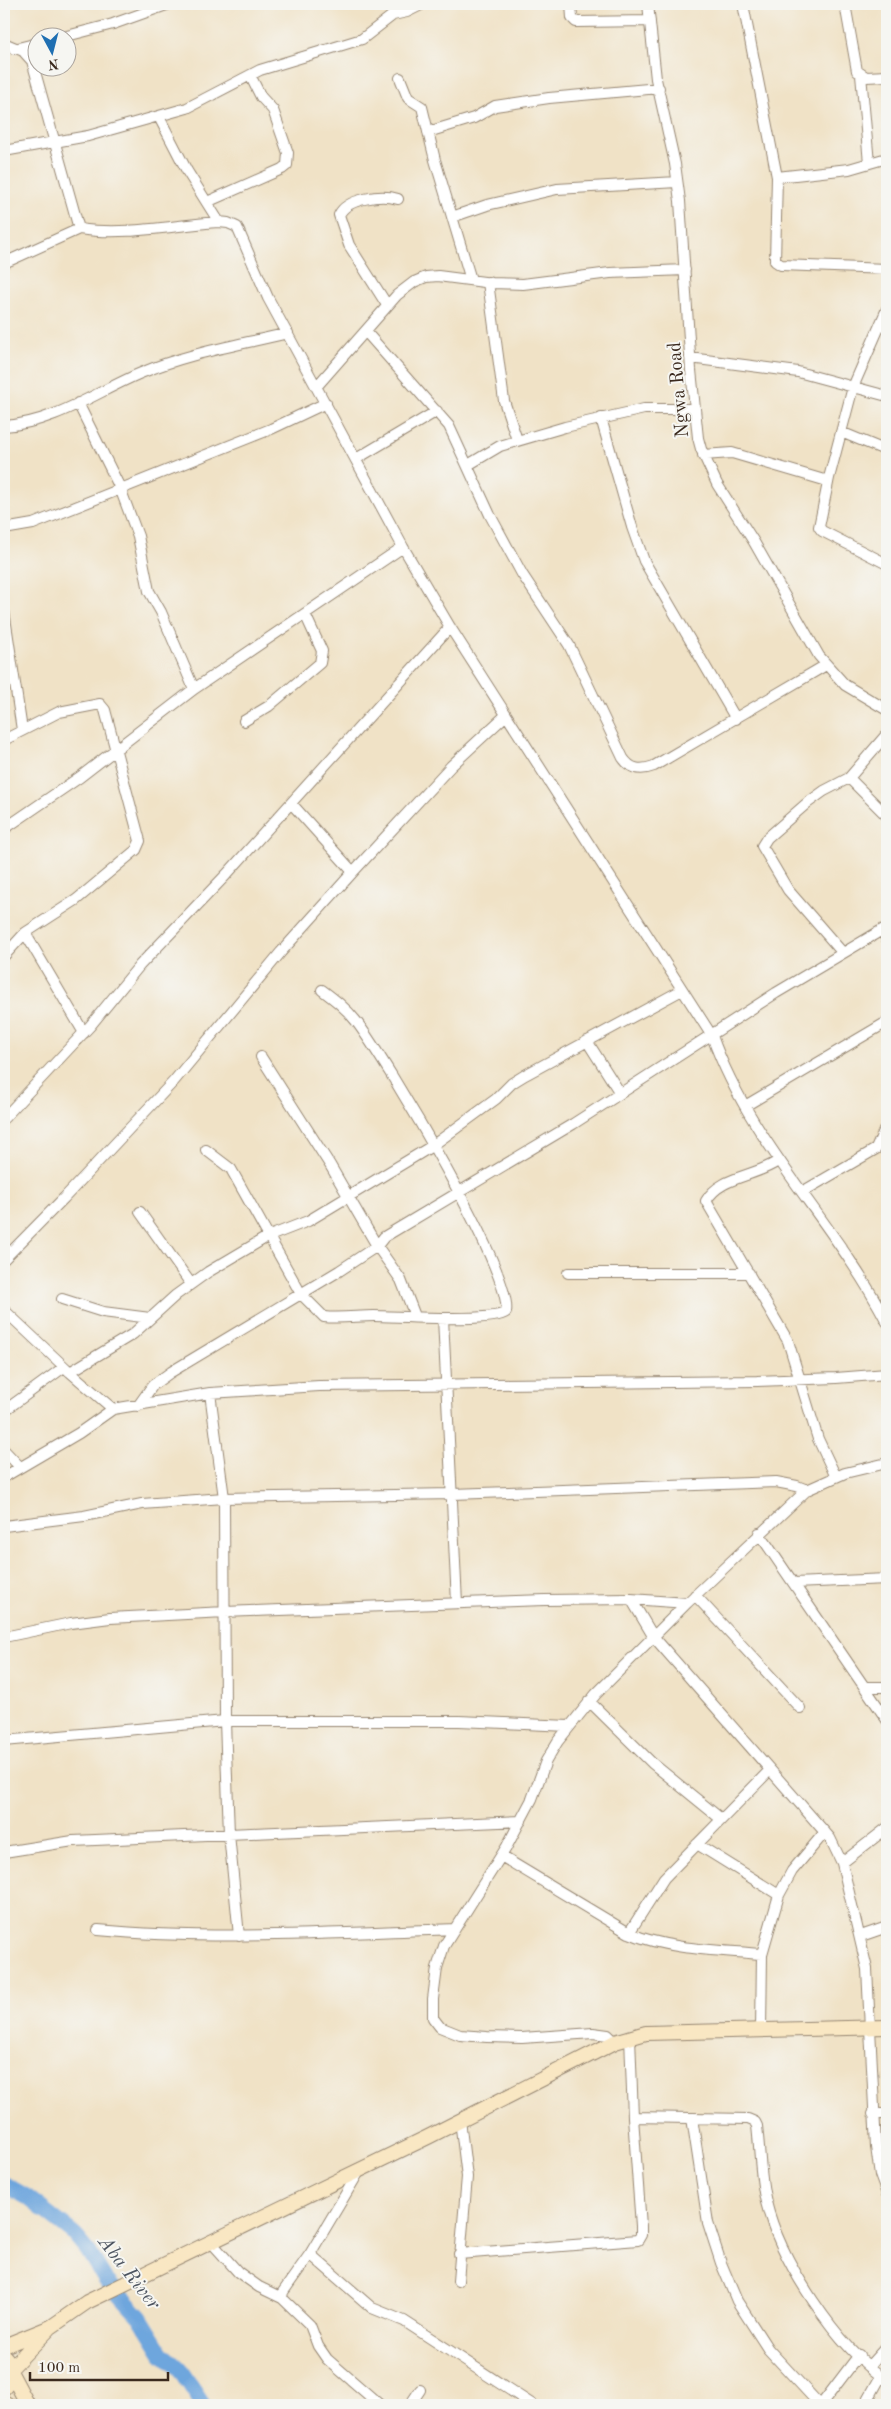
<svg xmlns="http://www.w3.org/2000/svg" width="891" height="2409" viewBox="0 0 891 2409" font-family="'Old Standard TT',serif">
	<rect width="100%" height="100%" fill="#f6f6f2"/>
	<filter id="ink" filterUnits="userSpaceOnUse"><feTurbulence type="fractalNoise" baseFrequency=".02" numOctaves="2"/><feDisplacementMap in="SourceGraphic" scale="10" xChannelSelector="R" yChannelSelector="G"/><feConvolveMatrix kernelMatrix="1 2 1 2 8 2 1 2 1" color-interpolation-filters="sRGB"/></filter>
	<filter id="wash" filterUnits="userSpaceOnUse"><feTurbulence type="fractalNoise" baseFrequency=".0096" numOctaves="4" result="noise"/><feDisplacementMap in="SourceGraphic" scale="20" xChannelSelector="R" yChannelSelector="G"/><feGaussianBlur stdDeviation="1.12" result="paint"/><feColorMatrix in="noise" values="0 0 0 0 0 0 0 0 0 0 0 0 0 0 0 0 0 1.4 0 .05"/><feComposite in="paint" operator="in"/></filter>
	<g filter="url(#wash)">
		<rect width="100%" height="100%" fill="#f0e2c6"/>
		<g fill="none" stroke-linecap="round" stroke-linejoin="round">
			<!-- river -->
			<path stroke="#6ea6dd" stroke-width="16" d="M4,2184L27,2197L73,2233L88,2251L105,2279L140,2317L162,2353L179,2368L203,2405"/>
		</g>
	</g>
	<g filter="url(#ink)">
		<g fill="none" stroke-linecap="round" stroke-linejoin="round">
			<!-- street casing -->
			<g stroke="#968672" stroke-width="12">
				<path id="street" d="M571,4L572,18L576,22L650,21
					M648,4L656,79L675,164L680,201L691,370L698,438L701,449L717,484L754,542L819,656L845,685L887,710
					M743,4L777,177L775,261L781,265L887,269
					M845,4L857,71L866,77L887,76
					M59,38L113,24L169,4
					M4,43L23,51L32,61L79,229C126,236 173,225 219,222L228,223L237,227L268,298L403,547L450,627L712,1036C750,1143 835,1222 887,1322
					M14,49L38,43
					M861,75L869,163
					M400,78L408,98L422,107L435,160L471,280
					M159,117L187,171L219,222
					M428,132L474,118L495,106L549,98L659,88
					M4,151L88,136L187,108L260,70L362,39L393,15L407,12L423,4
					M777,177L849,169L887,158
					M207,202L282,169L287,165L288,153L273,110L261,97L250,75
					M452,217L487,205L557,189L677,182
					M4,263L79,229
					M488,282L504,401L517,440
					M387,305L349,245L339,215C347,198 382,194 398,199
					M887,309L853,387L829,478L819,527L822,531L887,564
					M366,332L449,426L490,515L522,574L569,645L623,758C631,770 641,771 654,766L826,665
					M690,358L798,372L887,396
					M317,386L397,295L414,282L426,277L438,276L492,283L523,284L610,273L685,270
					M78,403L120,488L138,536L149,591L161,612L194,689
					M601,418L632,527L644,561L736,719
					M4,426C54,423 96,392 141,373C188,353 239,345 288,333
					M841,432L887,451
					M703,455L732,453L824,480L829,478
					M356,459L437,411
					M468,465L500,446L565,427L644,409H695
					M4,529L33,524L271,429L326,403
					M4,611L22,730
					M244,721L269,706L320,663L322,651L305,614
					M4,740L59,712L100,704L105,710L140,841L136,850L76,900L25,933L4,956
					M849,778L887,816
					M291,803L353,872
					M4,829L80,777L194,689L403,547
					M882,930L887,939
					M25,933L84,1033
					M842,952L788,890L762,846L767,838L806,804L824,791L849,778L887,734
					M587,1041L620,1093
					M261,1057L330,1165L377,1246L401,1280L415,1316
					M745,1106L887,1022
					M4,1118L90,1026L140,965L226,875L450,627
					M206,1150L231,1169L301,1294L324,1317C340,1319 358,1316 374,1316C397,1316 492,1323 506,1312C514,1274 385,1059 356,1021C346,1008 334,999 322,990
					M778,1161C755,1177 720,1176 706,1201L788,1341L818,1439L836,1477
					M802,1192L876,1149L887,1124
					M140,1212L191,1284
					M4,1259L64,1198L174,1081L281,952L353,872L451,766L505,716
					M568,1273H749
					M62,1299L103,1312L150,1318
					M4,1310L70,1372L113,1409
					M443,1318L457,1603
					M70,1372L133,1334L176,1295L208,1272L267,1237L308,1221L432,1146L496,1099L512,1083L525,1075L682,990
					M210,1393L224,1498L225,1721L229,1834L239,1936
					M138,1406L153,1385L171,1372L339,1271L377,1246L384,1237L573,1124L776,993L887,927
					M4,1411L64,1367
					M4,1450L20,1467
					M4,1477L79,1433L113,1409L210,1393L319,1386L757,1381L836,1378L887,1374
					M4,1526L84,1516L142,1504L224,1498L453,1494L776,1482L797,1486L807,1490
					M759,1533L887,1720
					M794,1583L887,1579
					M695,1595L800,1708
					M631,1599L653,1636L830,1838L842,1863L867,1969L876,2147L880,2175L887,2194
					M4,1637L71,1623L110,1618L225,1612L545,1600L631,1599L687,1603
					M866,1687H887
					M589,1701L652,1763L721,1819
					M4,1741L225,1721H459L569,1726
					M697,1844L779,1895
					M4,1852L73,1841L521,1821
					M501,1856L629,1933C669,1950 718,1950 762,1954
					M842,1863L887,1828
					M98,1930C217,1941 336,1933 455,1929
					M629,1933L664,1878L770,1770
					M861,1936L887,1927
					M761,2030L762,1954L779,1895L792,1871L825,1832
					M615,2042L608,2035L593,2033L522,2038L487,2037L460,2035L440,2027L433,2018V1999L437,1968L444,1946L506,1848L532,1799L546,1761L558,1741L596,1694L687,1603L807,1490L845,1473L887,1463
					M873,2114H887
					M633,2117L748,2119L755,2122L757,2126C760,2151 760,2178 766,2202C780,2260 837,2348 887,2380
					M692,2118L708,2223L721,2263L737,2301L768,2349L820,2405
					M211,2242L238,2272L259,2287L282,2298L310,2325L318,2346L327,2359L380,2405
					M310,2254L372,2308L404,2321L533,2405
					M459,2254L638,2240L641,2235V2226L633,2117L630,2037
					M458,2281L467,2177L460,2120
					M282,2298L283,2292L310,2254L360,2170
					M870,2365L887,2346
					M410,2405L420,2390
					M821,2405L859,2355
					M865,2405L881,2376"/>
			</g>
			<!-- secondary casing -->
			<g stroke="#968672" stroke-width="16">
				<path id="secondary" d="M4,2346L51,2327L87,2302L428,2137L615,2042L646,2033L887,2027
					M4,2356C14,2366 13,2378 4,2388
					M11,2368L49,2329
					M11,2373L28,2405
					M4,2402L9,2405"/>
			</g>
			<!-- street -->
			<use href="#street" stroke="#fff" stroke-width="10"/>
			<!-- secondary -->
			<use href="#secondary" stroke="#f9e7c3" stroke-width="14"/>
		</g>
	</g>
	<g text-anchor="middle" stroke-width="4" stroke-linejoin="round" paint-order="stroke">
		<!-- street labels -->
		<g font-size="19" fill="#3b2a1e" stroke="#f6f6f2">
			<text transform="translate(677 390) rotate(-95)" y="7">Ngwa Road</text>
		</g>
		<!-- water labels -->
		<g font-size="20" font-style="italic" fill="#4d5561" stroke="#f6f6f2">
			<text transform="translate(130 2272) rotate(52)" y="7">Aba River</text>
		</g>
	</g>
	<!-- margin -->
	<rect width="891" height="2409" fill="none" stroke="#f6f6f2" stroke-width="20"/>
	<!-- north arrow -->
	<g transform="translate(52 52) rotate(173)"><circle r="24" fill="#f6f6f2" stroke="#aba49d"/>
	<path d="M0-4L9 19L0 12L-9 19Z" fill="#1f6fb2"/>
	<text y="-8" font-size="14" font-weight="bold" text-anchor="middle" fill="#3b2a1e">N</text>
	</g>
	<!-- scale -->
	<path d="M30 2372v8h138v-8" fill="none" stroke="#3b2a1e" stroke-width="2.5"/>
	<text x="38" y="2372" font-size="15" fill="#3b2a1e" stroke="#f6f6f2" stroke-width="4" paint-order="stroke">100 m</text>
</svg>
